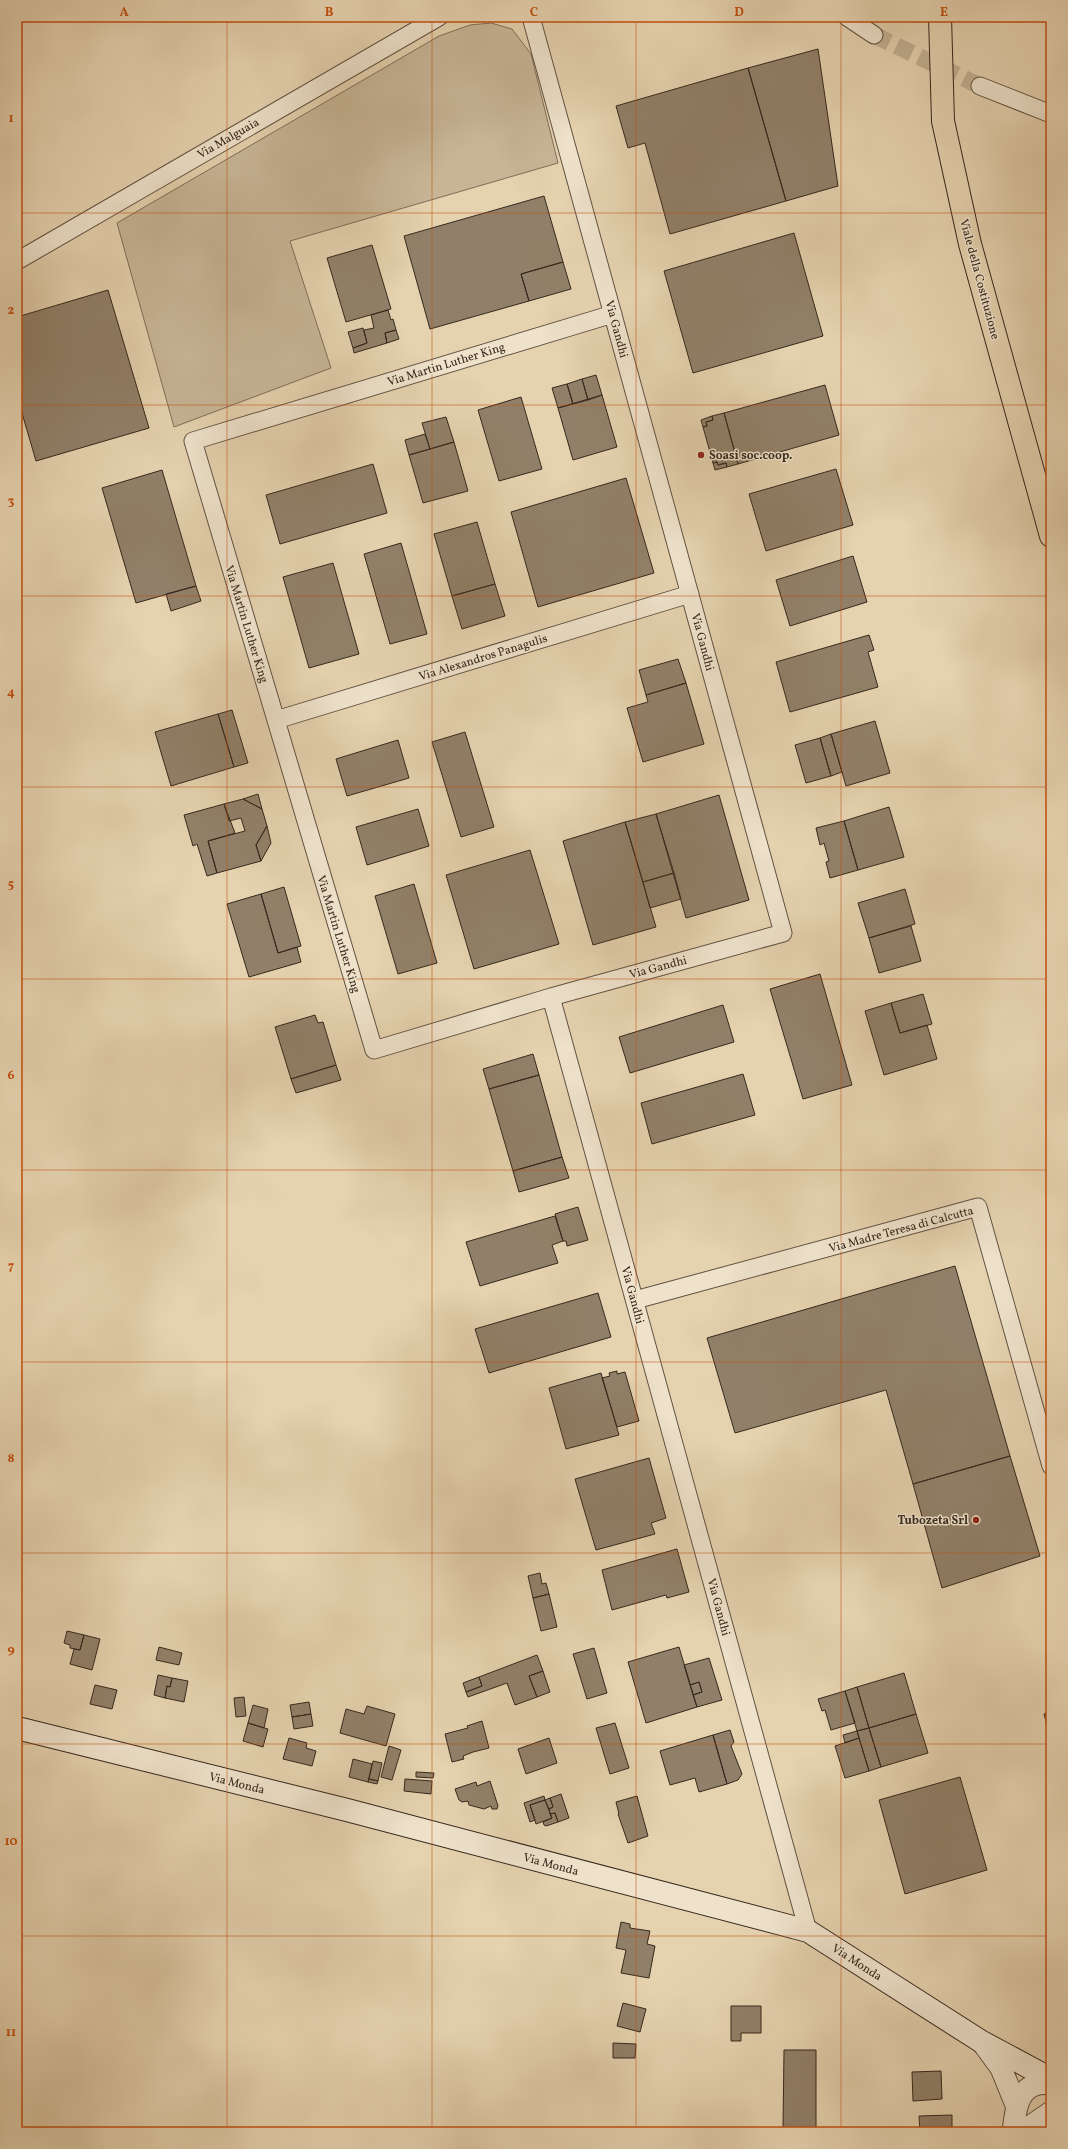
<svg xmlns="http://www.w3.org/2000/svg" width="1068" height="2149" viewBox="0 0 1068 2149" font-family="Vollkorn,serif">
	<rect width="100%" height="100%" fill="#e5d2af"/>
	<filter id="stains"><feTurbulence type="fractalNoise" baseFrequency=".005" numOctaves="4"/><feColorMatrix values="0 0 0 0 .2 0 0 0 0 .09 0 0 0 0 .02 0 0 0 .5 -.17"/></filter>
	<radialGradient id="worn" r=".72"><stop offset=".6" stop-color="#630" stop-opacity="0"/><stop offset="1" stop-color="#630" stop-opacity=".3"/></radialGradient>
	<!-- green -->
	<path fill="#c7b596" stroke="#7e6e5a" d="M491,23L512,29L531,54L558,163L290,241L331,368L174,427L117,223L439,36L470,25Z"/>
	<!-- building -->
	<path fill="#918069" stroke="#36281d" d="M818,49L838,186L786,201L748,68Z
		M748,68L786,201L670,234L645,143L628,148L616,106Z
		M544,196L563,262L521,274L529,301L430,329L404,236Z
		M794,233L823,336L693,373L664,271Z
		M372,245L391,309L346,322L327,258Z
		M563,262L571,289L529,301L521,274Z
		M108,290L149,428L36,461L17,396V317Z
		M388,310L391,320L393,319L396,330L385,333L387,343L354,353L353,348L367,343L364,330L374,328L371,315Z
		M363,328L367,343L353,348L348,332Z
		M396,330L399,339L387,343L385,333Z
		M596,375L602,395L588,400L582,379Z
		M582,379L588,400L573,404L567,384Z
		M567,384L573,404L558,408L552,388Z
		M825,385L839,435L738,464L724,413Z
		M602,395L617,447L573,460L558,408Z
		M521,397L542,469L499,481L478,410Z
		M724,413L738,464L727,467L726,463L718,465L717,462L713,463L703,427L707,426L706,422L713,420L712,416Z
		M712,416L713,420L706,422L707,426L703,427L701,420Z
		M446,417L454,442L430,449L422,423Z
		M425,434L430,449L409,455L405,440Z
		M454,442L468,491L423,503L409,455Z
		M717,462L718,465L726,463L727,467L715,470L713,463Z
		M373,464L387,513L280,544L266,495Z
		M836,469L853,525L766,551L749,494Z
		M162,470L196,586L136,603L102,488Z
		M626,478L654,573L538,607L511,512Z
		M477,522L495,584L452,596L434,534Z
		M401,543L427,634L390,644L364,554Z
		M853,556L867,602L790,626L776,580Z
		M333,563L359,654L309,668L283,577Z
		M495,584L505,616L462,629L452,596Z
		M196,586L201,601L171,611L166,594Z
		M869,635L874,650L868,652L878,687L790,712L776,662Z
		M678,659L686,683L646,695L639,670Z
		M686,683L704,744L643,762L627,708L648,702L646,695Z
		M232,710L248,763L234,767L218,714Z
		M218,714L234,767L171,786L155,732Z
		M875,721L890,773L846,786L831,734Z
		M465,732L494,827L461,837L432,742Z
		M831,734L842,772L831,776L820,738Z
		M820,738L831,776L806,783L795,745Z
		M398,740L409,778L347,796L336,759Z
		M258,794L262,809L243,799Z
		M719,795L749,900L686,918L656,814Z
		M243,799L262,809L267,826L256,845L261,861L217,873L208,841L245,831L241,818L229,821L224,804Z
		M224,804L235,833L208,841L217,873L207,876L197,844L193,846L184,815Z
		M889,807L904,857L858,870L844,821Z
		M418,809L429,846L367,865L356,827Z
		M656,814L674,873L643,882L625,822Z
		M844,821L858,870L830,878L826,862L829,861L824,843L820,845L816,828Z
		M625,822L656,927L593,945L563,841Z
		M267,826L271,843L261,861L256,845Z
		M530,850L559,944L474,969L446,875Z
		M674,873L681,899L650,908L643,882Z
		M414,884L437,963L398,974L375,896Z
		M284,887L301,946L278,953L261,894Z
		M905,889L915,924L869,938L858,903Z
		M261,894L278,953L297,947L301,962L249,977L227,904Z
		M911,926L921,961L879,973L869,938Z
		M820,974L852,1085L803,1099L770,989Z
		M923,994L932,1024L900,1033L891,1003Z
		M891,1003L900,1033L927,1025L937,1059L884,1075L865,1011Z
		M723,1005L734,1042L630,1073L619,1037Z
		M315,1015L318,1023L323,1022L336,1065L291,1079L275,1027Z
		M533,1054L539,1075L489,1089L483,1069Z
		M336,1065L341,1080L296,1093L291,1079Z
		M743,1074L755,1115L652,1144L641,1103Z
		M539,1075L562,1157L513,1171L489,1089Z
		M562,1157L569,1178L519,1192L513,1171Z
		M578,1207L588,1240L567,1246L566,1241H563L555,1214Z
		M555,1216L563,1241L552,1245L558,1263L480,1286L466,1242Z
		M955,1266L1010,1456L913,1484L886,1390L735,1433L707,1338Z
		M598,1293L611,1337L489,1373L475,1329Z
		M617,1371V1374L625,1372L639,1421L617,1427L602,1378L610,1376L609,1373Z
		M601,1373L619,1435L566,1449L549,1388Z
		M1010,1456L1040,1556L942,1588L913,1484Z
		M649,1458L666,1518L651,1523L655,1534L596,1550L575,1479Z
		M677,1549L689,1592L667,1598L666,1595L612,1610L602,1570Z
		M540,1573L542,1584L546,1583L549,1594L533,1598L528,1576Z
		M549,1594L557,1627L541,1631L533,1598Z
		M67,1631L84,1635L80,1650L70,1648V1645L64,1643Z
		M84,1635L100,1639L92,1670L70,1664L74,1649L80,1650Z
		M159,1647L182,1653L179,1665L156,1660Z
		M679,1647L697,1707L646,1723L628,1662Z
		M594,1648L607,1693L587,1699L573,1654Z
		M537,1655L543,1671L529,1676L537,1697L515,1705L507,1683L468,1697L466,1692L482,1686L479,1677Z
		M709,1658L722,1700L697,1707L693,1695L702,1692L699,1682L690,1685L684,1665Z
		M543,1671L550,1692L537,1697L529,1676Z
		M904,1673L916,1714L869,1728L857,1687Z
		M158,1675L172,1678L170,1687L167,1686L165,1698L154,1695Z
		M479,1677L482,1686L466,1692L463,1683Z
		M172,1678L188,1681L184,1702L165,1698L167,1686L170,1687Z
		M699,1682L702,1692L693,1695L690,1685Z
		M95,1685L117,1690L112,1709L90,1704Z
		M857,1687L869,1728L857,1731L845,1691Z
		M845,1691L855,1723L831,1730L825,1710L822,1711L818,1699Z
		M244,1697L246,1716L236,1717L234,1698Z
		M309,1702L311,1714L292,1717L290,1705Z
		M253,1705L268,1709L264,1728L248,1723Z
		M367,1706L395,1714L386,1746L340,1733L346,1709L364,1714Z
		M1051,1712V1728L1048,1729L1044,1714Z
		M311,1714L313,1726L294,1729L292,1717Z
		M916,1714L928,1753L881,1767L869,1728Z
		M482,1721L489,1748L473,1752L463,1756L464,1759L452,1762L445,1734L468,1728L467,1726Z
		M248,1723L268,1729L263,1747L243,1741Z
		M615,1723L629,1768L610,1774L596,1728Z
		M869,1728L881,1767L869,1771L857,1731Z
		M730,1730L734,1742L731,1746L742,1774L738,1780L727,1784L713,1735Z
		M857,1731L859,1738L845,1743L843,1735Z
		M713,1735L727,1784L699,1792L695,1778L670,1785L660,1751Z
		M289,1738L307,1743L306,1748L316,1751L312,1766L283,1759Z
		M549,1738L557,1763L526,1774L518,1749Z
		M859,1738L869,1771L845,1778L835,1746Z
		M389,1746L401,1750L392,1780L381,1777Z
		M353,1759L372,1764L368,1782L349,1777Z
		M373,1761L382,1763L378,1781L369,1779Z
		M416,1772L434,1773L433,1778L416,1777Z
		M960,1777L987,1870L905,1894L879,1800Z
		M369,1779L378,1781L377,1784L368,1782Z
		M405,1779L432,1781L431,1794L404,1791Z
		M490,1781L498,1806L497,1809H492L491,1806L484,1809L469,1805L468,1801L462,1802L459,1800L455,1789L476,1782L477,1786Z
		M561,1794L569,1818L558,1822L555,1813L550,1814L549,1809L553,1807L550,1798Z
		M544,1796L545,1800L530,1805L535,1820L530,1822L524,1803Z
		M637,1796L648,1836L628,1843L618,1814H619L616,1802Z
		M550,1798L553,1807L549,1809L545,1800Z
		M545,1800L552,1818L536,1824L530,1805Z
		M555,1813L558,1822L546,1826L544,1825L543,1822L552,1818L550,1814Z
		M621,1922L630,1924V1928L650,1931L647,1944L655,1946L649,1978L621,1973L626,1950L616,1948Z
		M623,2003L646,2009L640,2032L617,2026Z
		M731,2006H761V2033H741V2041H731Z
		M613,2043L636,2044L635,2058H613Z
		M784,2050H816V2128H783Z
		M941,2071L942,2099L913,2101L912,2072Z
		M952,2115V2131H920L919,2116Z"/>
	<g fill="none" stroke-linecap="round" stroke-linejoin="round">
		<!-- minor-tunnel -->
		<path stroke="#c2b092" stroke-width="17" stroke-dasharray="17 8" stroke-linecap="butt" d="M874,35L980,86"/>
		<!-- minor casing -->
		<g stroke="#625242" stroke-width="19">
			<path id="minor" d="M531,17L783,933L551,997L808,1931
				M847,17L874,35
				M980,86L1051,114
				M17,261L439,17
				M276,720L690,594
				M551,997L374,1050L193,441L613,314
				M635,1300L978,1207L1051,1466"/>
		</g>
		<!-- tertiary casing -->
		<g stroke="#625242" stroke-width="23">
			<path id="tertiary" d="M982,2042L1001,2068L1016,2105
				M1013,2132C1015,2116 1016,2091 1035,2085C1040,2083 1046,2084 1051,2083
				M1022,2132L1051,2112"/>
		</g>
		<!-- secondary casing -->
		<g stroke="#36281d" stroke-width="24">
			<path id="secondary" d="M17,1728L347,1810L808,1931L982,2042L1051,2079"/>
		</g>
		<!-- primary casing -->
		<g stroke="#36281d" stroke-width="24">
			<path id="primary" d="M940,17L943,121L970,244L1051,536"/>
		</g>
		<!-- minor -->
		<use href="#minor" stroke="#eee2cb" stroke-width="17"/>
		<!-- tertiary -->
		<use href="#tertiary" stroke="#eee2cb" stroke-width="21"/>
		<!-- secondary -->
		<use href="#secondary" stroke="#eee2cb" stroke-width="22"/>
		<!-- primary -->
		<use href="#primary" stroke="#e5d2af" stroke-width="22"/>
	</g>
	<!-- grid -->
	<path fill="none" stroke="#c44f0f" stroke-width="1" stroke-opacity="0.55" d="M227,17V2132M432,17V2132M636,17V2132M841,17V2132M17,213H1051M17,405H1051M17,596H1051M17,787H1051M17,979H1051M17,1170H1051M17,1362H1051M17,1553H1051M17,1744H1051M17,1936H1051"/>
	<!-- markers -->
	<g fill="#8f2418" stroke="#eee2cb" stroke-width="1.5">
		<circle cx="701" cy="455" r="4"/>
		<circle cx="976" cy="1520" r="4"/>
	</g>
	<g text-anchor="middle" stroke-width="3" stroke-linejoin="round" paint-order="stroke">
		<!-- street labels -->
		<g font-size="12" fill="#36281d" stroke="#eee2cb">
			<text transform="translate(228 138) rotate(-30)" y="4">Via Malguaia</text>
			<text transform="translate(980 279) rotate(75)" y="4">Viale della Costituzione</text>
			<text transform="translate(617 329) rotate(75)" y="4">Via Gandhi</text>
			<text transform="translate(446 364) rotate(-17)" y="4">Via Martin Luther King</text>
			<text transform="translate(247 624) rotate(73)" y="4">Via Martin Luther King</text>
			<text transform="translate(703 642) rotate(75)" y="4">Via Gandhi</text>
			<text transform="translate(483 657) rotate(-17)" y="4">Via Alexandros Panagulis</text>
			<text transform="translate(339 934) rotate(73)" y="4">Via Martin Luther King</text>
			<text transform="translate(658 967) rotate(-15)" y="4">Via Gandhi</text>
			<text transform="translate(901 1229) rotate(-15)" y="4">Via Madre Teresa di Calcutta</text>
			<text transform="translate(633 1295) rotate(75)" y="4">Via Gandhi</text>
			<text transform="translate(719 1607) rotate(75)" y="4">Via Gandhi</text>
			<text transform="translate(237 1783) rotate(14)" y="4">Via Monda</text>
			<text transform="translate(551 1864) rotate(15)" y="4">Via Monda</text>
			<text transform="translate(857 1962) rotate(33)" y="4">Via Monda</text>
		</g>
		<!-- poi labels -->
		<g font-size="12" font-weight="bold" fill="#36281d" stroke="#eee2cb" text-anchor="start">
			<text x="709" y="459">Soasi soc.coop.</text>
			<text x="968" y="1524" text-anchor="end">Tubozeta Srl</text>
		</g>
	</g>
	<!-- margin -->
	<rect width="1068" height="2149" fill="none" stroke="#e5d2af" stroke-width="44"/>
	<rect x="22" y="22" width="1024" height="2105" fill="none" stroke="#c44f0f" stroke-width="1.5"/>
	<g font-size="13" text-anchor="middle" font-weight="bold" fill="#c44f0f">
		<text x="124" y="16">A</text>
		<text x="329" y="16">B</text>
		<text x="534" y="16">C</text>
		<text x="739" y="16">D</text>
		<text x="944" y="16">E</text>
		<text x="11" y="122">1</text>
		<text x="11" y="314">2</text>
		<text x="11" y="505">3</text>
		<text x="11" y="696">4</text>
		<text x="11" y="888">5</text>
		<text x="11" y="1079">6</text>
		<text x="11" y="1270">7</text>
		<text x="11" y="1462">8</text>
		<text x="11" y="1653">9</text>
		<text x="11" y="1845">10</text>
		<text x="11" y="2036">11</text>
	</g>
	<rect width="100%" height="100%" filter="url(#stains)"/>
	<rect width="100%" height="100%" fill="url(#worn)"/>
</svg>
